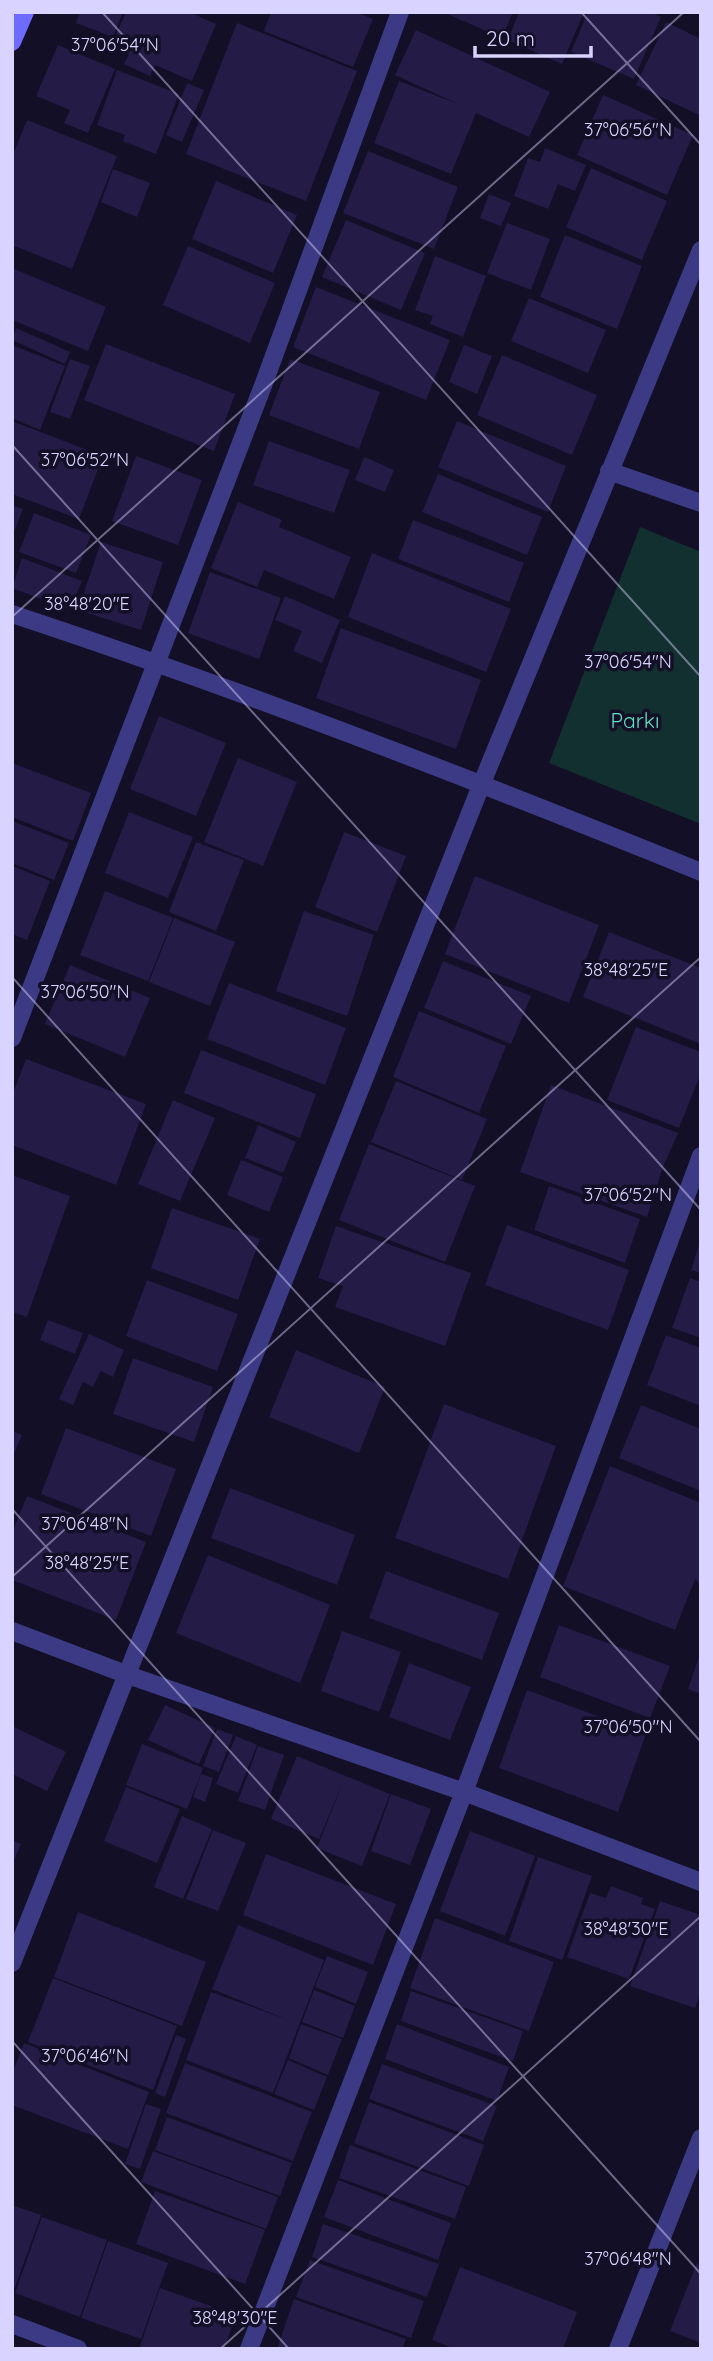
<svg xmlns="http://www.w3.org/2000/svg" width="713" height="2361" viewBox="0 0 713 2361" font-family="Quicksand,sans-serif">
	<rect width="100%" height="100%" fill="#130f26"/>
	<!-- green -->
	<path fill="#12302f" d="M640,527L701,552V824L549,763Z"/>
	<!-- building -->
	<path fill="#241b47" d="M80,12H123L113,37L76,23Z
		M126,12H189L216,24L192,81L155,65L150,76L124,64L129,54L111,46Z
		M271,12H356L373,19L353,67L264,31Z
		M443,12H513L502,38Z
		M519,12H584L562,64L508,40Z
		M588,12H650L661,17L634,79L571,52Z
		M666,22L701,39V116L636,85Z
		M237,23L357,71L306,201L186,154Z
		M416,30L550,92L529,137L476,113L451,174L374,143L399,81L460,105L395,75Z
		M58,45L115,69L88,133L64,123L70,110L36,96Z
		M117,70L179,94L156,154L123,141L125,135L97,125Z
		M187,83L204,90L182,142L166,135Z
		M603,95L693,135L667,195L577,155Z
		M27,120L117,156L72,269L12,245V157Z
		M545,148L586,165L575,191L558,184L548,209L514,196L528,158L540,162Z
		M368,151L458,187L434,249L343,213Z
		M591,168L667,201L642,260L566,227Z
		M113,169L150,183L137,217L101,202Z
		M216,181L297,215L273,273L192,239Z
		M489,194L511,203L501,226L480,218Z
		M346,220L425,253L401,310L322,277Z
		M507,223L550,239L531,290L487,273Z
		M565,235L642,266L617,329L540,297Z
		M188,246L275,283L250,343L163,305Z
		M435,256L486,276L463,337L430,324L433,316L415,310Z
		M12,268L106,307L88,351L12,320Z
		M316,287L450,340L426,400L293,347Z
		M529,298L606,330L588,373L511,341Z
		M16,328L70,352L65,364L12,340Z
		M106,344L235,394L214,451L84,400Z
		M12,345L65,366L40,430L12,418Z
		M464,345L492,356L477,394L449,382Z
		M502,355L597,395L572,455L477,415Z
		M70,359L90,366L70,419L50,412Z
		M290,359L380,392L359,449L269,415Z
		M12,421L103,456L79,519L12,494Z
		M457,421L566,466L548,512L438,467Z
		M269,441L350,470L334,513L253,485Z
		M136,456L202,480L178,545L112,521Z
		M364,457L394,470L385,492L355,480Z
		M438,474L542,517L527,555L422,512Z
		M238,502L282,520L279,527L351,557L334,599L264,570L257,587L211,568Z
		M12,505L23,509L12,537Z
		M34,513L91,535L76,573L19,552Z
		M413,520L524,563L509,602L398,559Z
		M101,542L163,562L141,630L78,610Z
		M372,553L511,609L486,672L348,617Z
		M22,558L82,581L70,610L12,588Z
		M210,572L281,598L259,659L188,633Z
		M285,596L340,620L322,663L293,651L302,631L275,620Z
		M341,628L481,680L456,749L316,698Z
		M159,716L226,743L196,816L130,789Z
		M238,758L297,782L263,866L204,842Z
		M12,763L91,793L73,841L12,817Z
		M129,812L193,837L168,898L105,873Z
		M12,821L69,843L54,880L12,863Z
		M344,832L406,856L377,932L315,907Z
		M196,842L244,860L216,931L169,912Z
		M12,866L50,881L27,940L12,934Z
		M475,876L599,925L569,1003L445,954Z
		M105,891L173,918L148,981L80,955Z
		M304,911L374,935L347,1016L276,991Z
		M174,918L235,942L210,1006L149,982Z
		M609,932L701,968V1044L583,997Z
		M443,961L531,996L511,1044L424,1008Z
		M70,965L150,998L125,1057L45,1024Z
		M229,983L346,1028L325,1085L207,1039Z
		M419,1011L506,1046L479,1113L393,1077Z
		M636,1027L701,1052V1073L679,1128L607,1100Z
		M201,1050L316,1094L300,1138L184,1093Z
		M26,1059L146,1104L116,1185L12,1145V1096Z
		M396,1081L487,1119L462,1180L371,1142Z
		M551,1085L678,1133L663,1167L647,1217L520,1172Z
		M173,1100L215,1118L180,1201L138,1184Z
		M258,1125L296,1142L283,1173L245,1158Z
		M369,1144L475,1186L445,1262L339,1220Z
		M241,1160L283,1177L269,1212L227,1195Z
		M12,1175L70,1196L27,1317L12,1312Z
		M549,1186L640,1219L625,1263L534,1230Z
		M172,1208L260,1239L238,1300L151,1268Z
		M507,1225L629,1270L608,1330L485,1285Z
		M336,1226L471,1273L445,1346L335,1307L343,1286L318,1278Z
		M700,1242H701V1273L691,1270Z
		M690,1278L701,1282V1338L672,1328Z
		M147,1280L238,1314L217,1371L126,1336Z
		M48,1320L83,1333L75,1354L40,1340Z
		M89,1334L124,1350L113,1377L101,1371L93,1387L83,1382L73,1405L59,1399Z
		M666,1335L701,1348V1406L647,1385Z
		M296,1350L385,1387L359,1453L269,1417Z
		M133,1358L213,1387L194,1442L113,1414Z
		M444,1404L556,1446L508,1579L395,1538Z
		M641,1405L701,1429V1491L619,1458Z
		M66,1428L176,1469L151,1536L41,1494Z
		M12,1431L22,1435L12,1458Z
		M610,1466L701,1503V1585L695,1579L675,1630L563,1586Z
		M230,1488L355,1535L337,1585L211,1538Z
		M27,1496L146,1542L116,1620L12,1580V1533Z
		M208,1555L330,1605L300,1683L176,1633Z
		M386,1571L499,1613L482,1660L369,1618Z
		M559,1625L670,1666L650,1718L540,1677Z
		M342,1631L401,1652L379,1712L321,1691Z
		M700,1654H701V1694L688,1689Z
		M409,1663L471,1687L450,1740L389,1717Z
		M527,1690L646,1734L618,1812L499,1768Z
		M165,1705L215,1728L199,1764L148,1740Z
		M12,1726L66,1752L47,1791L12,1774Z
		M217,1729L233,1735L219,1772L203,1766Z
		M236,1736L257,1745L238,1793L216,1784Z
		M142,1744L203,1768L187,1809L126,1785Z
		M258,1746L284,1755L265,1810L238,1801Z
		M297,1756L390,1794L362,1866L317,1848L343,1782L319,1839L271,1819Z
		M201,1774L213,1778L205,1802L193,1797Z
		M126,1787L180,1809L157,1863L104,1841Z
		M391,1794L431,1809L410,1865L371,1851Z
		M182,1816L212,1829L183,1899L154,1887Z
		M213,1830L246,1843L218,1911L186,1899Z
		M470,1831L535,1856L505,1936L440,1911Z
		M12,1840L21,1844L12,1865Z
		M266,1854L396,1904L373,1965L243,1915Z
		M538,1857L592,1876L562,1960L509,1941Z
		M611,1886L643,1898L641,1904L655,1909L629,1979L567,1957L590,1893L606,1898Z
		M660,1901L701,1915V1992L695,2008L630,1986Z
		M78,1912L206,1962L182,2026L54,1977Z
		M435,1918L554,1962L529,2031L410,1988Z
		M238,1925L324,1960L273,2093L186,2060L211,1992L288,2020L212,1989Z
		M327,1956L368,1972L356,2004L315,1987Z
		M53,1978L177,2026L153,2090L28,2042Z
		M314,1990L355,2006L343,2038L302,2022Z
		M411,1991L523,2031L513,2061L401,2021Z
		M301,2024L342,2039L328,2075L289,2058Z
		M397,2024L509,2067L497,2101L385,2059Z
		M176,2035L186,2039L165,2097L155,2093Z
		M24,2043L149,2092L128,2149L12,2105V2074Z
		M288,2060L327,2077L314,2110L274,2094Z
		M185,2063L312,2112L293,2161L166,2113Z
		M382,2064L497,2106L483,2141L369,2099Z
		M369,2102L484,2145L469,2186L354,2143Z
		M146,2104L161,2109L140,2169L125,2164Z
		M167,2117L292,2163L280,2196L155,2150Z
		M350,2145L466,2187L455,2219L339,2178Z
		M153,2151L278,2197L266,2229L141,2182Z
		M338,2180L451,2223L438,2260L324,2217Z
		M155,2191L265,2230L245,2284L136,2244Z
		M12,2205L41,2215L13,2293H12Z
		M42,2217L107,2240L80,2317L15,2293Z
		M323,2224L439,2264L427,2297L312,2257Z
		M108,2241L168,2263L141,2339L81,2318Z
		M310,2260L424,2301L411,2338L296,2297Z
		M697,2263L701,2265V2343L670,2331Z
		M460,2267L577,2312L563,2349H455L432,2340Z
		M160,2288L236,2315L224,2349H139Z
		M294,2299L406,2339L402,2349H277Z"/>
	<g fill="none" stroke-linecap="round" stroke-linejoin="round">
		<!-- minor -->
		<path stroke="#3d3a85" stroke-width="18" d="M609,471L701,503
			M12,1038L264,383L400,12
			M12,1631L128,1675L464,1792L701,1882
			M12,1963L482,783L701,250
			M12,2324L78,2349
			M249,2349L464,1792L701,1156"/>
		<!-- tertiary -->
		<path stroke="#3d3a85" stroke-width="18" d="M12,614C245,691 474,780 701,872
			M618,2349L701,2138"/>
		<!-- secondary -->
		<path stroke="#6f6bff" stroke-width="18" d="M12,42L25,12"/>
	</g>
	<!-- ticks -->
	<path fill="none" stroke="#d9d4ff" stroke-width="2" stroke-opacity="0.45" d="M102,12L701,677M581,12L701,145M12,445L701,1210M12,617L684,12M12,977L701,1742M12,1509L701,2274M12,1577L701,957M12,2041L289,2349M220,2349L701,1916"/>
	<g text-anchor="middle" stroke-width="7" stroke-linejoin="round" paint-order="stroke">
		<!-- park labels -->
		<g font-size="21" fill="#5fe0c0" stroke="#130f26">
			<text x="635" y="728">Parkı</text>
		</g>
	</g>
	<g font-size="18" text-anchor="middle" fill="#d9d4ff" stroke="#130f26" stroke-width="7" stroke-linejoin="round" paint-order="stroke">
		<text x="115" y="51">37°06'54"N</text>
		<text x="628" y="136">37°06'56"N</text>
		<text x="85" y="466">37°06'52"N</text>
		<text x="87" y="610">38°48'20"E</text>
		<text x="628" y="668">37°06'54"N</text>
		<text x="626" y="976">38°48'25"E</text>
		<text x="85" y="998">37°06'50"N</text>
		<text x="628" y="1201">37°06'52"N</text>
		<text x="85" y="1530">37°06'48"N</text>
		<text x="87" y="1569">38°48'25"E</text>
		<text x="628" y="1733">37°06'50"N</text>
		<text x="626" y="1935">38°48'30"E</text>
		<text x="85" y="2062">37°06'46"N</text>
		<text x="628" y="2265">37°06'48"N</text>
		<text x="235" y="2324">38°48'30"E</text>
	</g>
	<!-- border -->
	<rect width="713" height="2361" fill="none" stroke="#d9d4ff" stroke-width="28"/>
	<!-- scale -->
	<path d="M475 46v10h116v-10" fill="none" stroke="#d9d4ff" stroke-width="3.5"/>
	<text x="486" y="46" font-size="21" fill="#d9d4ff" stroke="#130f26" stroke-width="5" paint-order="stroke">20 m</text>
</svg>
